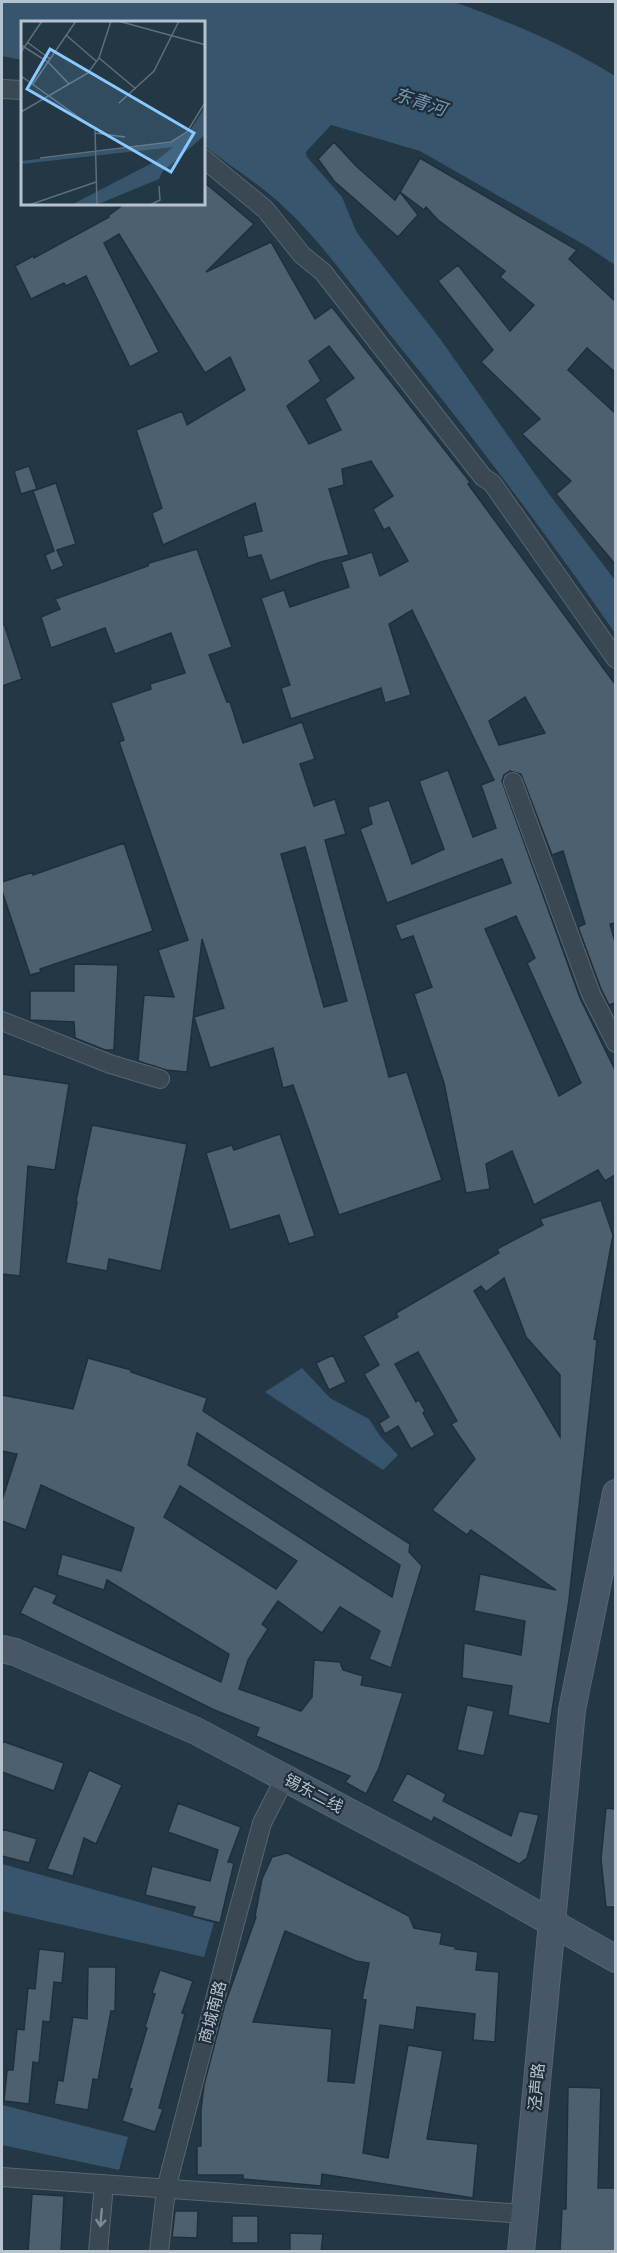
<svg xmlns="http://www.w3.org/2000/svg" width="617" height="2253" viewBox="0 0 617 2253" font-family="Rubik,'Noto Sans SC',sans-serif">
	<rect width="100%" height="100%" fill="#243744"/>
	<!-- water -->
	<path fill="#37556c" d="M2,2H454C510,22 565,45 615,76V265L588,247L420,151L331,125L306,152L307,157L342,197L357,233L441,340L549,494L615,580V633C544,531 470,432 391,336C358,294 326,247 287,210C262,186 232,167 204,146V22H22V60L2,56Z
		M302,1368L330,1398L369,1419L380,1436L398,1455L383,1470L265,1392Z
		M2,1864L214,1923L204,1957L2,1911Z
		M2,2105L128,2137L119,2170L2,2145Z"/>
	<!-- building -->
	<path fill="#4d606f" stroke="#202f3b" stroke-width="1.5" fill-rule="evenodd" d="M334,142L356,166L395,200L400,192L418,215L398,237L334,181L318,159Z
		M420,158L577,250L569,259L615,301V372L587,348L568,370L615,413V564L556,494L571,481L522,434L540,419L481,362L493,350L438,281L458,265L510,331L534,305L500,277L505,271L438,220L426,207L424,210L400,192Z
		M204,182L254,224L206,272L271,242L315,319L332,307L470,482L468,484L615,684V923L610,924L615,942V1003L609,1005L601,989L578,927L585,924L563,851L552,855L521,774L510,771L504,775L502,781L580,998L615,1070V1175L605,1181L598,1170L534,1205L512,1151L486,1164L490,1189L466,1193L444,1083L414,994L432,987L413,936L401,940L395,925L511,883L502,859L387,903L360,829L372,824L368,807L389,800L412,864L444,849L419,781L448,770L473,837L496,828L481,785L494,780L412,610L389,624L411,695L385,703L381,688L291,719L281,688L290,685L261,598L284,590L290,607L349,587L341,562L372,552L380,576L408,561L389,527L384,530L373,509L393,496L371,461L342,469L344,485L329,489L349,555L321,562L270,581L261,555L248,558L243,536L262,531L255,503L163,545L152,513L162,508L136,430L182,411L187,425L245,390L230,357L205,373L119,234L104,243L159,352L130,367L86,276L66,286L64,283L31,299L15,266L33,256L34,258L109,217L108,216L124,204H204ZM329,346L354,378L325,399L341,430L309,444L287,406L321,381L309,361ZM525,697L545,733L499,745L489,721ZM516,916L535,958L527,963L581,1083L559,1096L485,929Z
		M29,466L37,489L21,494L14,471Z
		M56,483L76,544L57,550L64,566L51,571L45,555L54,551L33,491Z
		M197,549L232,647L209,655L227,702H230L243,743L302,722L315,759L300,764L314,806L335,799L346,834L325,840L389,1077L407,1072L442,1180L339,1215L293,1085L283,1088L273,1048L210,1068L194,1017L224,1008L202,939L187,1072L166,1070L138,1061L144,995L174,997L158,950L188,940L119,742L124,740L111,703L151,689L150,684L185,673L171,633L115,654L105,628L51,648L41,617L60,609L55,599L148,566L149,563ZM305,847L347,1001L324,1007L281,854Z
		M2,624H4L22,679L2,686Z
		M124,843L153,931L40,969L41,972L30,975L2,891V882L33,872V875Z
		M74,964L118,965L114,1050H105L75,1038L74,1022L30,1020V991H74Z
		M2,1074L69,1084L55,1170L28,1166L20,1276L2,1274Z
		M92,1125L187,1144L161,1271L109,1259L107,1271L66,1263L77,1202L76,1201Z
		M280,1134L315,1236L289,1244L279,1215L230,1230L206,1153L232,1145L234,1150Z
		M601,1200L613,1235L594,1339L597,1340L569,1600L550,1724L508,1715L512,1686L462,1678L464,1643L521,1655L525,1621L474,1611L480,1574L556,1590L471,1530L467,1535L432,1510L475,1459L451,1424L457,1421L418,1352L395,1364L416,1402L419,1400L425,1411L423,1413L435,1435L411,1449L398,1426L385,1434L379,1423L389,1417L364,1374L379,1365L363,1336L398,1317L396,1313L499,1253L497,1249L543,1225L540,1219ZM504,1278L526,1337L560,1375V1437L474,1291L481,1286L486,1292Z
		M333,1355L346,1382L329,1390L316,1363Z
		M88,1358L131,1370V1372L207,1398L203,1411L410,1544L409,1552L422,1566L391,1668L369,1659L380,1631L340,1607L322,1633L278,1601L262,1624L268,1629L248,1660L239,1689L301,1711L312,1697L314,1660L340,1662L343,1670L363,1676L361,1685L403,1693L379,1768L366,1794L345,1782L350,1776L256,1736L259,1728L212,1709L20,1613L34,1586L57,1595L53,1603L221,1682L229,1654L107,1580L104,1590L57,1575L62,1554L121,1571L134,1528L41,1485L26,1530L2,1521V1500L17,1454L2,1451V1395L73,1409ZM197,1433L400,1565L392,1597L188,1465ZM180,1486L297,1561L276,1589L164,1517Z
		M467,1705L494,1711L484,1756L457,1750Z
		M2,1741L64,1763L54,1791L2,1772Z
		M89,1770L122,1785L96,1844L84,1838L73,1876L47,1869Z
		M407,1773L446,1794L443,1801L511,1836L519,1811L539,1815L527,1858L519,1864L434,1817L432,1822L392,1801Z
		M178,1803L241,1827L228,1862L234,1863L220,1923L192,1916L195,1907L145,1895L152,1866L210,1881L218,1850L168,1832Z
		M606,1808L615,1809V1907H606L601,1859Z
		M2,1829L37,1839L29,1863L2,1856Z
		M287,1853L409,1916L414,1928L442,1933L440,1944L456,1947L455,1949L478,1952L476,1970L499,1972L495,2042L473,2040L475,2014L417,2007L414,2030L380,2025L363,2153L388,2158L408,2045L443,2051L427,2139L478,2144L473,2198L322,2174L321,2186L243,2179V2175H197V2146H201V2110L204,2085L225,2004L256,1917L255,1916L262,1879L272,1857ZM285,1931L356,1961L369,1963L362,1999L366,2000L354,2083L328,2081L332,2029L253,2022Z
		M39,1949L65,1952L62,1983L54,1982L50,2022L43,2021L39,2063L33,2062L29,2104L4,2101L7,2070H13L17,2029L24,2030L28,1988L35,1989Z
		M88,1967H116L115,2011H111L98,2080L93,2079L88,2110L54,2104L58,2080L63,2081L73,2017L87,2019Z
		M160,1970L193,1981L182,2013L185,2014L159,2108L163,2109L155,2132L122,2121L132,2089L129,2088L147,2028L145,2027L155,1994L152,1993Z
		M568,2087L601,2088L598,2188H615V2252H560L562,2209H566Z
		M32,2194L64,2196L61,2252H28Z
		M175,2211H198L197,2238L172,2237Z
		M232,2216H258V2243H232Z
		M290,2233L323,2234L321,2252H290Z"/>
	<g fill="none" stroke-linecap="round" stroke-linejoin="round">
		<!-- street casing -->
		<g stroke="#576570" stroke-width="20">
			<path id="street" d="M2,89L22,90
				M204,159L265,209L302,255L323,272L483,477L492,483L616,659
				M513,782L591,994L616,1043
				M2,1021L110,1064L160,1079
				M2,2177L524,2214
				M98,2252L104,2184
				M159,2252L166,2189L232,1934L262,1823L285,1778"/>
		</g>
		<!-- secondary casing -->
		<g stroke="#576570" stroke-width="28">
			<path id="secondary" d="M2,1649L15,1652L196,1731L466,1874L616,1959
				M521,2252L572,1710L616,1493"/>
		</g>
		<!-- street -->
		<use href="#street" stroke="#394853" stroke-width="18"/>
		<!-- secondary -->
		<use href="#secondary" stroke="#475767" stroke-width="26"/>
	</g>
	<!-- one-way arrows -->
	<defs><path id="oneway-shaft" d="M-6 0H5M1.5-3L5.5 0L1.5 3" fill="none" stroke-width="1.6" stroke-linecap="round" stroke-linejoin="round" transform="scale(1.5)"/></defs>
	<use stroke="#7e8b96" href="#oneway-shaft" transform="translate(101 2218) rotate(95)"/>
	<g text-anchor="middle" stroke-width="4.5" stroke-linejoin="round" paint-order="stroke">
		<!-- street labels -->
		<g font-size="16" fill="#b6c2cd" stroke="#1e2d39">
			<text transform="translate(314 1793) rotate(28)" y="6">锡东二线</text>
			<text transform="translate(212 2012) rotate(-75)" y="6">商城南路</text>
			<text transform="translate(536 2087) rotate(-85)" y="6">泾声路</text>
		</g>
		<!-- water labels -->
		<g font-size="18" font-style="italic" fill="#7498b2" stroke="#1e2d39">
			<text transform="translate(420 102) rotate(18)" y="6">东青河</text>
		</g>
	</g>
	<!-- overview -->
	<g transform="translate(21 21)">
		<rect width="184" height="184" fill="#243744"/>
		<path d="M184,86V114L141,151L138,158L75,184H50L135,140L152,126L0,143V140L149,122L168,111Z" fill="#37556c"/>
		<path fill="none" stroke="#5e6f7b" stroke-width="1.5" d="M97,0L185,24M45,14L75,40M6,21L29,38M0,24L27,41L48,63M0,31L21,0M78,37L115,68M0,55L74,108L76,184M12,63L55,0M98,82L133,50L158,0M0,91L67,52L78,37L90,0M74,112L104,116M19,137L150,121L166,111L185,80M8,184L75,161M129,184L139,179L138,165"/>
		<path fill="#89c9ff" fill-opacity="0.15" stroke="#89c9ff" stroke-width="3" d="M29,28L173,112L150,151L6,68Z"/>
		<rect width="184" height="184" fill="none" stroke="#b6c2cd" stroke-width="3"/>
	</g>
	<!-- border -->
	<rect width="617" height="2253" fill="none" stroke="#b6c2cd" stroke-width="6"/>
</svg>
